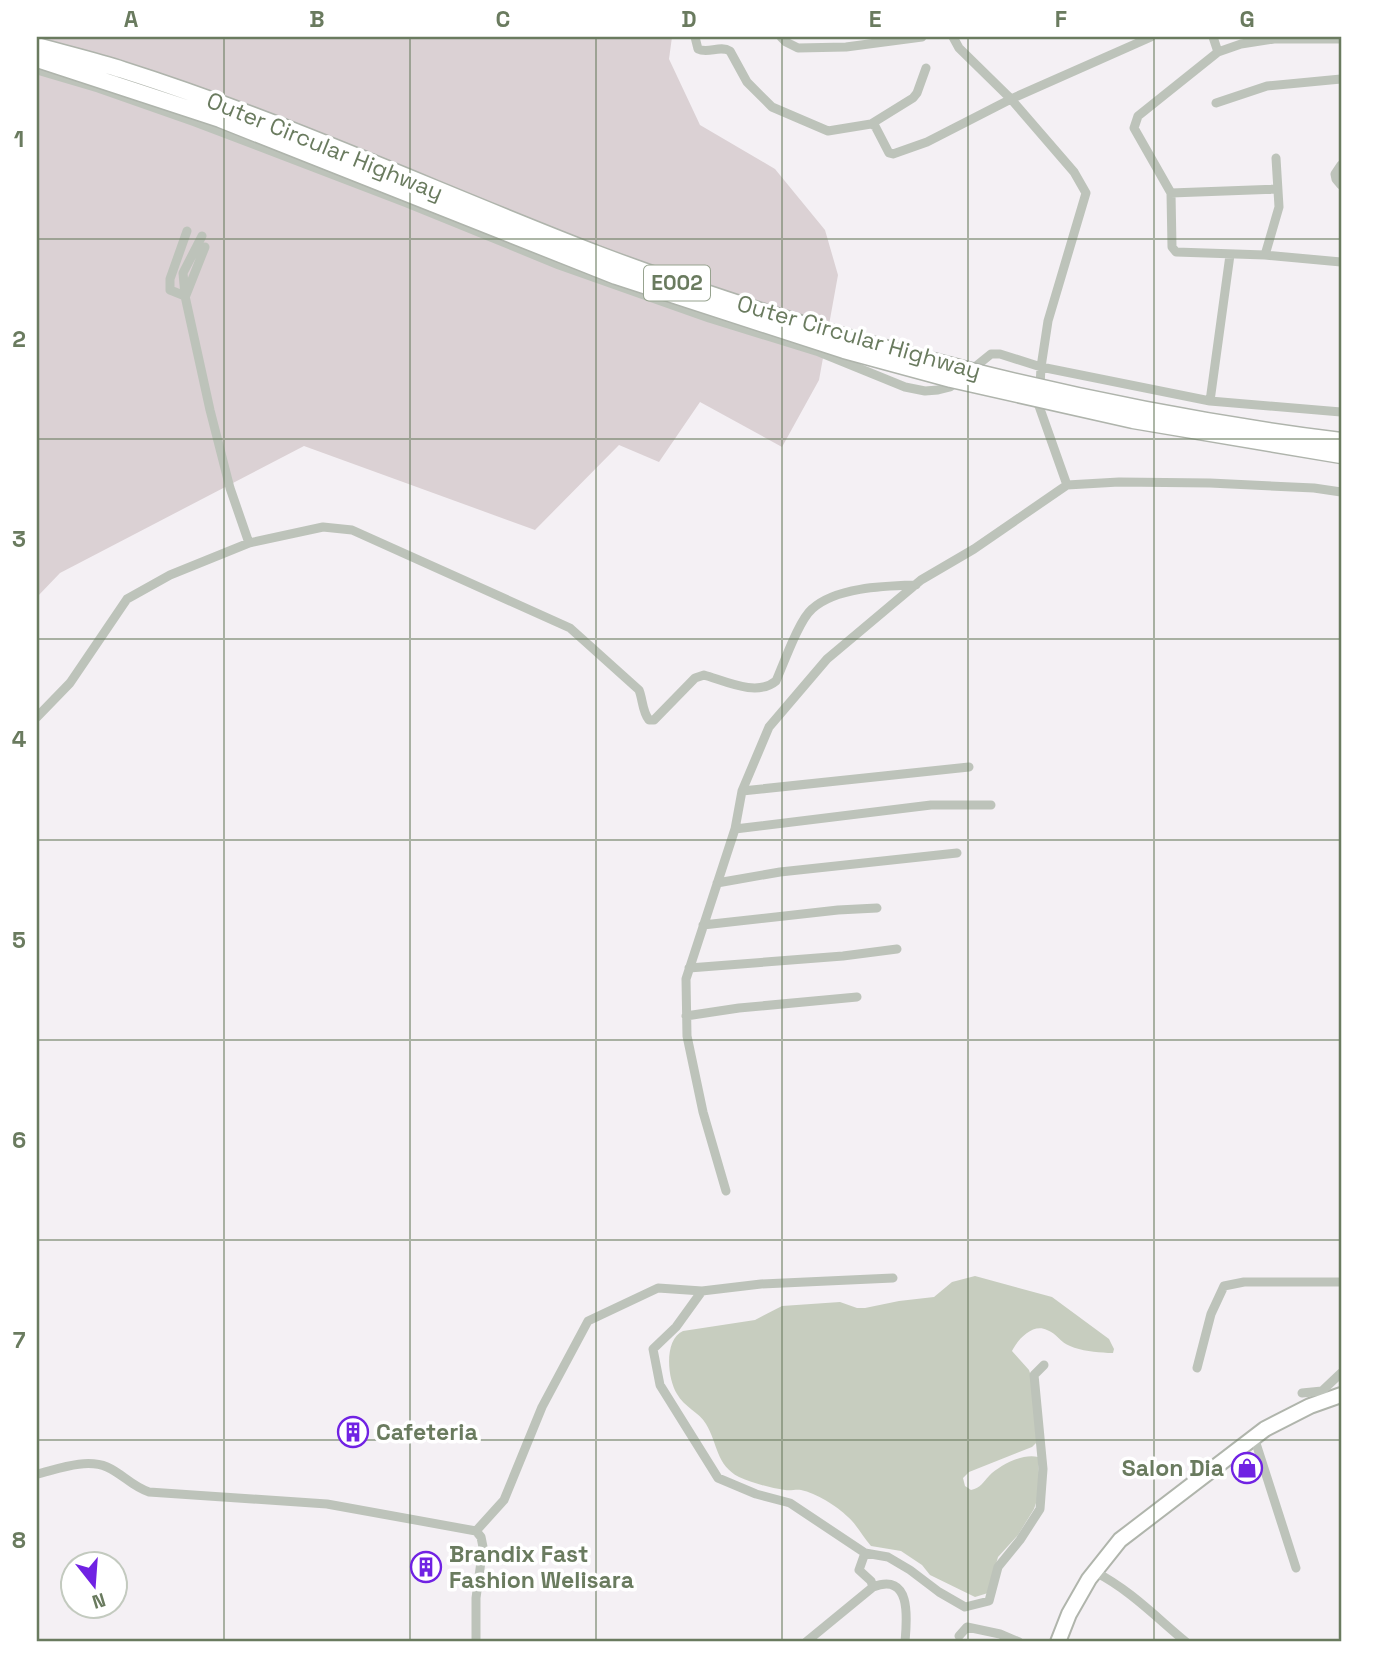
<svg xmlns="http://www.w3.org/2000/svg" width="1378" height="1679" viewBox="0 0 1378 1679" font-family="'Space Grotesk',sans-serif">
	<rect width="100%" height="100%" fill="#f4f0f4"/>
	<!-- green -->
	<path fill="#dbd1d4" d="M37,37H672L669,59L700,125L775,169L825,230L838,275L819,380L782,447L700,402L659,462L619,445L535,530L304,446L60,573L37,597Z"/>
	<!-- water -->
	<path fill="#c7cdbf" d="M975,1276L1052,1297L1109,1339L1114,1349L1113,1353H1108C1096,1352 1081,1351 1070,1346C1061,1343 1056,1333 1047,1330C1033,1323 1018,1339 1012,1351L1029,1370L1031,1376L1038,1441L1032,1447L969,1472L963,1478L965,1486L971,1490C981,1488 983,1482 989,1476C1000,1465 1023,1453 1038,1457L1040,1491L1034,1509L1018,1535L998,1557L988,1593L975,1597L930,1575L922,1565L901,1551L871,1546C863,1537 857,1525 848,1517C837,1506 816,1493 801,1490C796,1489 791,1491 785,1490C770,1488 753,1483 739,1477C716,1465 718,1444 706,1424C699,1412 684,1407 677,1394C667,1378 664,1339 683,1331L755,1320L782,1306L840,1302L857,1308H865L899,1301L934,1297L952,1282Z"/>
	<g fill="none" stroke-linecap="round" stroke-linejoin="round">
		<!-- primary casing -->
		<g stroke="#b0b5ac" stroke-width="18">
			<path id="primary" d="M1058,1642L1069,1614L1089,1579L1120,1540L1265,1429L1310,1406L1341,1395"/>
		</g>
		<!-- minor -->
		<path stroke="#bdc3ba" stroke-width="9" d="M695,37L698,49C708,54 720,45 730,51L747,82L772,107L828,131L871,124L875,126L889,153L893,154L927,142L1011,99L1151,37
			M781,37L786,42L798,48L846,47L922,37
			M953,37L959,48L1011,99L1074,172L1086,193L1048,321L1041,367L1039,406L1067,485
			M1213,37L1218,52
			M37,70L98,88L195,122L407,203L559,265L709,318L819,352L905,387L925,391L938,390L950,387L959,380
			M1216,103L1267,86L1341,79
			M871,124L913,98L917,93L926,68
			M1341,165L1335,174L1336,179L1341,185
			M1277,189L1171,193L1134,128L1138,116L1218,52L1241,44L1274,39H1341
			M1171,193L1172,247L1176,252L1265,255L1341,262
			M202,236L183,273L185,296L210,410L230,488L249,543
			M1265,255L1279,207L1276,158
			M186,295L205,247
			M185,296L170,290V279L187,231
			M970,371L991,354H1000L1041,367L1210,401L1341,412
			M1210,401L1230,255
			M37,717L70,683L127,599L170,575L249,543L323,527L352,530L570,628L639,690C643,700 642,711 649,720H654L695,678L704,675C725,681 757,697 776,681C784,663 799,620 812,609C836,587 885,586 916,585
			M742,791L969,767
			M735,829L931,805H991
			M717,883L780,872L957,853
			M703,925L838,910L877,908
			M689,968L843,956L897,949
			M686,1016L739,1008L857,997
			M726,1191L703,1112L687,1036L686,979L735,829L742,791L769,727L827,659L921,580L974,549L1067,485L1119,482L1210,483L1314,488L1341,492
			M702,1291L676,1327L653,1349L660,1385L718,1478L756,1494L790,1503L865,1553
			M1197,1368L1211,1314L1224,1286L1244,1282H1341
			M1302,1393L1322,1391L1341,1373
			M1254,1437L1296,1568
			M37,1474C58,1469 86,1458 107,1467C123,1474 131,1486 149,1492L327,1504L476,1531L481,1537L483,1547L476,1598V1642
			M476,1531L504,1500L542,1407L588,1321L658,1288L702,1291L761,1284L893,1278
			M1095,1572C1129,1589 1157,1618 1186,1642
			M873,1587L871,1581L859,1570L865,1553L888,1557L910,1570L939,1592L965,1607L989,1601L998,1567L1020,1540L1040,1509L1043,1469L1034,1375L1044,1365
			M959,1636L967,1627L1000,1634L1019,1642
			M806,1642L873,1587C912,1572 907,1619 905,1642"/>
		<!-- primary -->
		<use href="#primary" stroke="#fff" stroke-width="14"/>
		<!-- motorway-bridge casing -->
		<g stroke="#afb4ac" stroke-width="19" stroke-linecap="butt">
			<path id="motorway-bridge" d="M37,46C65,54 95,61 123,70C284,121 439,193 597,254C832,343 1092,410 1341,441
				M37,59L220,119L616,276L844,350L951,379L1133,420L1341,455"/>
		</g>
		<!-- motorway-bridge -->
		<use href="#motorway-bridge" stroke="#fff" stroke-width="16"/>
	</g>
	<!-- grid -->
	<path fill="none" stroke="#6a7b5f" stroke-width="2" stroke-opacity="0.55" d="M224,37V1642M410,37V1642M596,37V1642M782,37V1642M968,37V1642M1154,37V1642M37,239H1341M37,439H1341M37,639H1341M37,840H1341M37,1040H1341M37,1240H1341M37,1440H1341"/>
	<!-- icons -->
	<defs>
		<g id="building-ring" transform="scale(1.575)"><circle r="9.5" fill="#fff" stroke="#7022e3" stroke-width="1.5"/><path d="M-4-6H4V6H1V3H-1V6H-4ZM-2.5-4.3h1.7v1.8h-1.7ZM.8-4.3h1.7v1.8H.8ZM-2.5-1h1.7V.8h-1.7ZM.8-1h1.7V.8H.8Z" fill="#7022e3"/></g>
		<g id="shop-ring" transform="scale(1.575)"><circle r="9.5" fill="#fff" stroke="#7022e3" stroke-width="1.5"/><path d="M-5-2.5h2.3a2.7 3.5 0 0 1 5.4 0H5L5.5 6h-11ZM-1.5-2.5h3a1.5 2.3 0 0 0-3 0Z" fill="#7022e3"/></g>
	</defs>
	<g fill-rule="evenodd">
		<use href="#building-ring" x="353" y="1432"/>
		<use href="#shop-ring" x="1247" y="1468"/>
		<use href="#building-ring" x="426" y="1567"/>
	</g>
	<g text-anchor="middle" stroke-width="7" stroke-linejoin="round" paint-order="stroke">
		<!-- shield labels -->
		<rect fill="#fff" stroke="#97a38f" stroke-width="2" x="644" y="265.5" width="66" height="35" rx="5"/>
		<g font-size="21" font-weight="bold" fill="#6a7b5f">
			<text x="677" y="290">E002</text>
		</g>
		<!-- street labels -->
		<g font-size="23" fill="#6a7b5f" stroke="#fff">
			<text transform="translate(325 146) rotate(22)" y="8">Outer Circular Highway</text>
			<text transform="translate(859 337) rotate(16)" y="8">Outer Circular Highway</text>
		</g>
		<!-- poi labels -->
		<g font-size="23" font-weight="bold" fill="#6a7b5f" stroke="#fff" text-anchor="start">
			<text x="376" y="1440">Cafeteria</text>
			<text x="1224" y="1476" text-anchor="end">Salon Dia</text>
			<text x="449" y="1562">Brandix Fast<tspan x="449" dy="26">Fashion Welisara</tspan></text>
		</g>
	</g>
	<!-- border -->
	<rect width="1378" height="1679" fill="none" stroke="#ffffff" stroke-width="77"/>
	<!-- north arrow -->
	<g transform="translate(94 1585) rotate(163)"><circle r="33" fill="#ffffff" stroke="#c3cabf" stroke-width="2"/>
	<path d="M0-5L12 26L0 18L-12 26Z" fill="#7022e3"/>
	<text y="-10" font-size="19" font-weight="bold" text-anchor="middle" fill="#6a7b5f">N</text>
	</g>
	<rect x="38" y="38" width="1302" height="1602" fill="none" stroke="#6a7b5f" stroke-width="2.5"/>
	<g font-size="23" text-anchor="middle" font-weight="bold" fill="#6a7b5f">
		<text x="131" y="27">A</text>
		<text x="317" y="27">B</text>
		<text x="503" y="27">C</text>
		<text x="689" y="27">D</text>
		<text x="875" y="27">E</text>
		<text x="1061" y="27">F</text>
		<text x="1247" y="27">G</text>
		<text x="19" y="147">1</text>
		<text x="19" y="347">2</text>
		<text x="19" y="547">3</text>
		<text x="19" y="747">4</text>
		<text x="19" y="948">5</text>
		<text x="19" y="1148">6</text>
		<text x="19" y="1348">7</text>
		<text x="19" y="1548">8</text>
	</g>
</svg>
